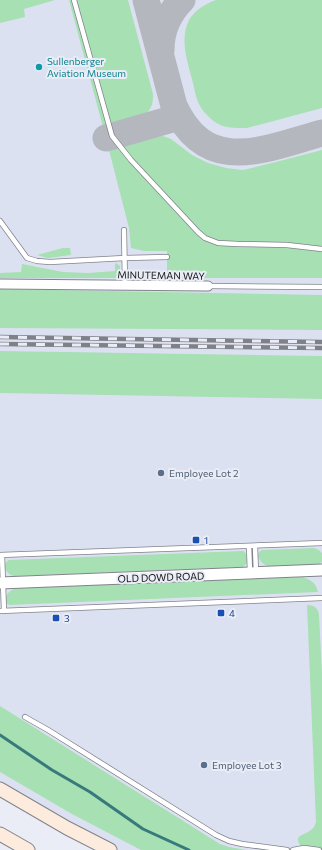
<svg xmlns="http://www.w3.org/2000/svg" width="322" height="850" viewBox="0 0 322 850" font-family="Commissioner,sans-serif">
	<rect width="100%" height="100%" fill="#eaedf6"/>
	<!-- built -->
	<path fill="#dce1f1" d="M0,0H322V850H110L0,789Z"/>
	<!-- green -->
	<path fill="#a6e0b3" d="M0,0H55L24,9L25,17L0,23Z
		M69,0H128L153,94C153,99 153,104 150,109C144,120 115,124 103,127Z
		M216,0H322V108L247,128C236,128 225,129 215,122C210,118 203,112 200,106C196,99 195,91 193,83C188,63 179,40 189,20C195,10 205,4 216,0Z
		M163,136L171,139L192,155L208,163L226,168L243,170L268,164L322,150V278H0V273L21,272L22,264L63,272L88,273L115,271V264L116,263L120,266V273H167V251H144L131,248L129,228L109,150L153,137Z
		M63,248H70L71,255L48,258L37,255Z
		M0,289L322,295V330L0,328Z
		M0,351L322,356V399L0,393Z
		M314,548L319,550L322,553V562L317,565L268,566C262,564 260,561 258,556L259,552L262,550Z
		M243,551C248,554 247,558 247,563L243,567L15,576C7,575 0,565 9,560Z
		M303,577C311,580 316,583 318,592L10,605L7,604C4,595 9,590 17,588Z
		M307,605C314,605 318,608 319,615L322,674V849L301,846C292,835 305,835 311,830C314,828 315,825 316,822Z
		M0,706L220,844L229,847L246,850H141L72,814L0,772Z"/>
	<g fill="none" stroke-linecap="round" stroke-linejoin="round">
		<!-- stream -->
		<path stroke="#38797c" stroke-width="3" d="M0,735L52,770L90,792L143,829L189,850"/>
		<!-- taxiway -->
		<path stroke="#b4b7be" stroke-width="27" d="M146,0L174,106C207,177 264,149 322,133
			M161,50C161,31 168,14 182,0
			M106,138L179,117"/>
		<!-- service casing -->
		<g stroke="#81838b" stroke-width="6">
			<path id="service" d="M74,0L112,136L131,160L198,232L205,238L218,243L238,244L287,245L322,249
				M0,221L27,258L37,261L50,262L125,258L167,257
				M124,230L125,285
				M208,286L322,287
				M249,546L250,572
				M255,546L256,573
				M0,555L322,543
				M2,555L4,611
				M0,611L322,598
				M25,717L48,730L216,835L229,841L242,844L287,850
				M293,850L304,848L319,850"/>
		</g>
		<!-- minor casing -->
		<g stroke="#81838b" stroke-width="11">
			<path id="minor" d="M0,284L208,286"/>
		</g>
		<!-- tertiary casing -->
		<g stroke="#81838b" stroke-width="13">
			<path id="tertiary" d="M0,583L322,570"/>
		</g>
		<!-- secondary casing -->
		<g stroke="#81838b" stroke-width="15">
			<path id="secondary" d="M0,789L67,828L110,850
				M0,834L28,850"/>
		</g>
		<!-- service -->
		<use href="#service" stroke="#fff" stroke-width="4.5"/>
		<!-- minor -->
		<use href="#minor" stroke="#fff" stroke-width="9"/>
		<!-- tertiary -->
		<use href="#tertiary" stroke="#fff" stroke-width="11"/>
		<!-- secondary -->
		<use href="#secondary" stroke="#fdebde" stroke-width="13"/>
		<!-- rail casing -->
		<g stroke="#7f8187" stroke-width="4.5">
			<path id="rail" d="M0,337L322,342
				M0,344L322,348"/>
		</g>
		<!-- rail -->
		<use href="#rail" stroke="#eaedf6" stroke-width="3" stroke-dasharray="9" stroke-linecap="butt"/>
	</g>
	<!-- markers -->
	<circle fill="#0f9aa8" stroke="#eaedf6" stroke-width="1.5" cx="39" cy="67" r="4"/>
	<g fill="#5c6f8a" stroke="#eaedf6" stroke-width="1.5">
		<circle cx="161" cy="473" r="4"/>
		<circle cx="204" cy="765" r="4"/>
	</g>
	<g fill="#1a4fb4" stroke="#eaedf6" stroke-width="1.5">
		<rect x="192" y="536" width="8" height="8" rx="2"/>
		<rect x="217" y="609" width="8" height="8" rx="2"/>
		<rect x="52" y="614" width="8" height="8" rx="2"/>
	</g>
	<g text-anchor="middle" stroke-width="4" stroke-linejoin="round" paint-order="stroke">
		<!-- culture labels -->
		<g font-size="10" fill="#0d838f" stroke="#eaedf6" text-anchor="start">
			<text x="47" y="65">Sullenberger<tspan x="47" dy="12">Aviation Museum</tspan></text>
		</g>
		<!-- street labels -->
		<g font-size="10" fill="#121316" stroke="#eaedf6">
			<text transform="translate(161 275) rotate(1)" y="4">MINUTEMAN WAY</text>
			<text transform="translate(161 577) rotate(-2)" y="4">OLD DOWD ROAD</text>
		</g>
		<!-- service labels -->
		<g font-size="10" fill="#4e5e75" stroke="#eaedf6" text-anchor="start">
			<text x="169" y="477">Employee Lot 2</text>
			<text x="212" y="769">Employee Lot 3</text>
		</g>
		<!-- transit labels -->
		<g font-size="10" fill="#164399" stroke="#eaedf6" text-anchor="start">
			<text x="204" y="544">1</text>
			<text x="229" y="617">4</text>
			<text x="64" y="622">3</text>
		</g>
	</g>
</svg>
